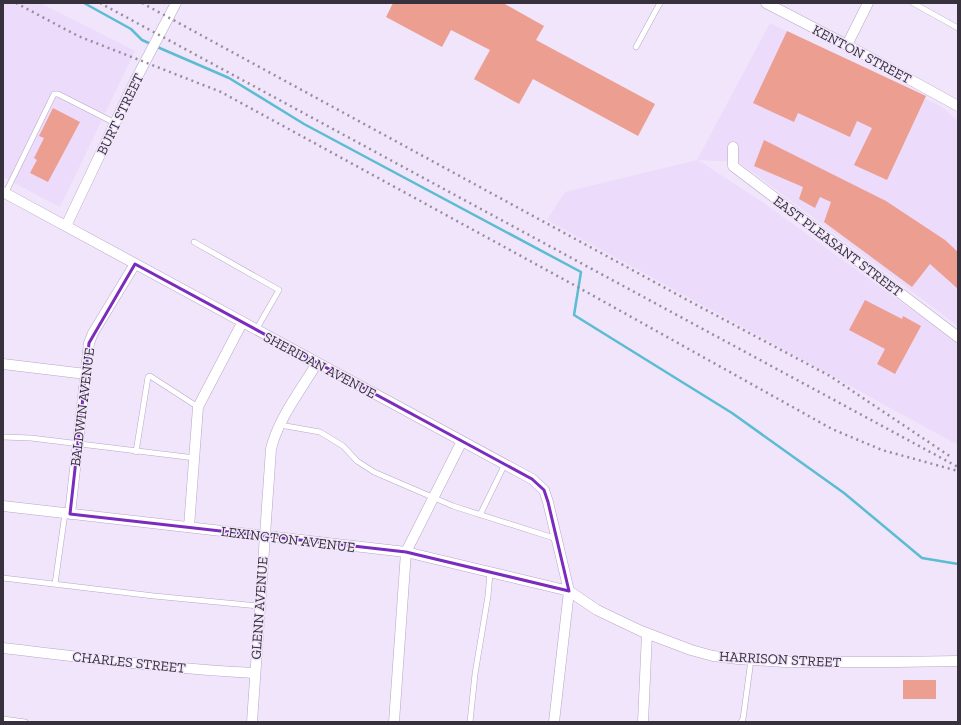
<svg xmlns="http://www.w3.org/2000/svg" width="961" height="725" viewBox="0 0 961 725" font-family="'Zilla Slab',serif">
	<rect width="100%" height="100%" fill="#f0e5fa"/>
	<!-- built -->
	<path fill="#ecdbfb" d="M3,3H40L135,51L60,207L3,177Z
		M770,23L942,107L958,121V326L739,162L698,160L765,204L958,343V445L547,220L565,192L697,160Z"/>
	<g fill="none" stroke-linecap="round" stroke-linejoin="round">
		<!-- stream -->
		<path stroke="#5bbcd2" stroke-width="2.5" d="M84,3L131,29L142,40L151,44
			M155,46L229,78L304,124L581,272L574,315L732,413L844,493L922,558L958,564"/>
	</g>
	<!-- building -->
	<path fill="#ec9e90" d="M393,3H503L544,26L536,40L655,104L638,136L533,79L519,104L474,79L490,50L451,30L442,47L386,17Z
		M787,31L926,96L887,180L854,165L872,128L857,121L850,137L798,113L794,122L753,103Z
		M53,108L80,122L48,182L30,173L37,160L34,158L44,138L39,136Z
		M764,140L886,201L945,240L958,252V289L930,264L912,287L824,222L831,202L820,197L815,208L799,199L803,187L754,166Z
		M865,300L902,319L903,316L921,326L895,374L877,364L885,349L849,330Z
		M903,680H936V699H903Z"/>
	<g fill="none" stroke-linecap="round" stroke-linejoin="round">
		<!-- lane casing -->
		<g stroke="#b8a6c7" stroke-width="6">
			<path id="lane" d="M913,3L958,28
				M636,47L660,3
				M5,194L54,94H58L115,123
				M194,242L279,290L256,330
				M280,425L320,432L343,446L357,461L374,472L453,506L557,539
				M3,437L31,438L195,458
				M136,452L148,377L150,376L198,407
				M480,515L505,464
				M3,578L154,596L259,606
				M55,584L65,513
				M3,719L25,722
				M470,722L475,674L488,596L490,573
				M741,722L743,719L751,660"/>
		</g>
		<!-- street casing -->
		<g stroke="#b8a6c7" stroke-width="11">
			<path id="street" d="M766,3L847,45L958,106
				M847,45L868,3
				M733,147V166L958,337
				M3,192L532,479L544,490L548,502L569,591L554,722
				M66,226L135,81L176,3
				M3,364L86,374
				M3,506L406,552L569,591L597,610L641,631L691,650L713,656L738,659L784,662H895L958,661
				M70,514L89,343L93,333L135,264
				M189,527L198,407L242,323
				M3,648C87,658 171,669 255,673
				M252,722L271,449C278,419 301,390 317,363
				M394,722L406,552L462,441
				M643,722L647,633"/>
		</g>
		<!-- lane -->
		<use href="#lane" stroke="#fff" stroke-width="5"/>
		<!-- street -->
		<use href="#street" stroke="#fff" stroke-width="10"/>
		<!-- rail -->
		<path stroke="#978d9f" stroke-width="2.5" stroke-dasharray="2 4" stroke-linecap="butt" d="M16,3L78,36L221,92L574,285L832,429L882,450L958,471
			M100,3L958,467
			M142,3L691,302L830,376L951,457"/>
	</g>
	<!-- marked area -->
	<path fill="none" stroke="#7b2cbf" stroke-width="3" stroke-linejoin="round" d="M135,264L532,479L544,490L548,502L569,591L406,552L70,514L89,343Z"/>
	<g text-anchor="middle" stroke-width="3" stroke-linejoin="round" paint-order="stroke">
		<!-- street labels -->
		<g font-size="14" fill="#37303d" stroke="#f0e5fa">
			<text transform="translate(862 54) rotate(28)" y="5">KENTON STREET</text>
			<text transform="translate(120 114) rotate(-64)" y="5">BURT STREET</text>
			<text transform="translate(838 246) rotate(37)" y="5">EAST PLEASANT STREET</text>
			<text transform="translate(320 365) rotate(28)" y="5">SHERIDAN AVENUE</text>
			<text transform="translate(82 407) rotate(-83)" y="5">BALDWIN AVENUE</text>
			<text transform="translate(288 539) rotate(7)" y="5">LEXINGTON AVENUE</text>
			<text transform="translate(259 608) rotate(-86)" y="5">GLENN AVENUE</text>
			<text transform="translate(780 659) rotate(3)" y="5">HARRISON STREET</text>
			<text transform="translate(129 662) rotate(6)" y="5">CHARLES STREET</text>
		</g>
	</g>
	<!-- border -->
	<rect width="961" height="725" fill="none" stroke="#37303d" stroke-width="8"/>
</svg>
